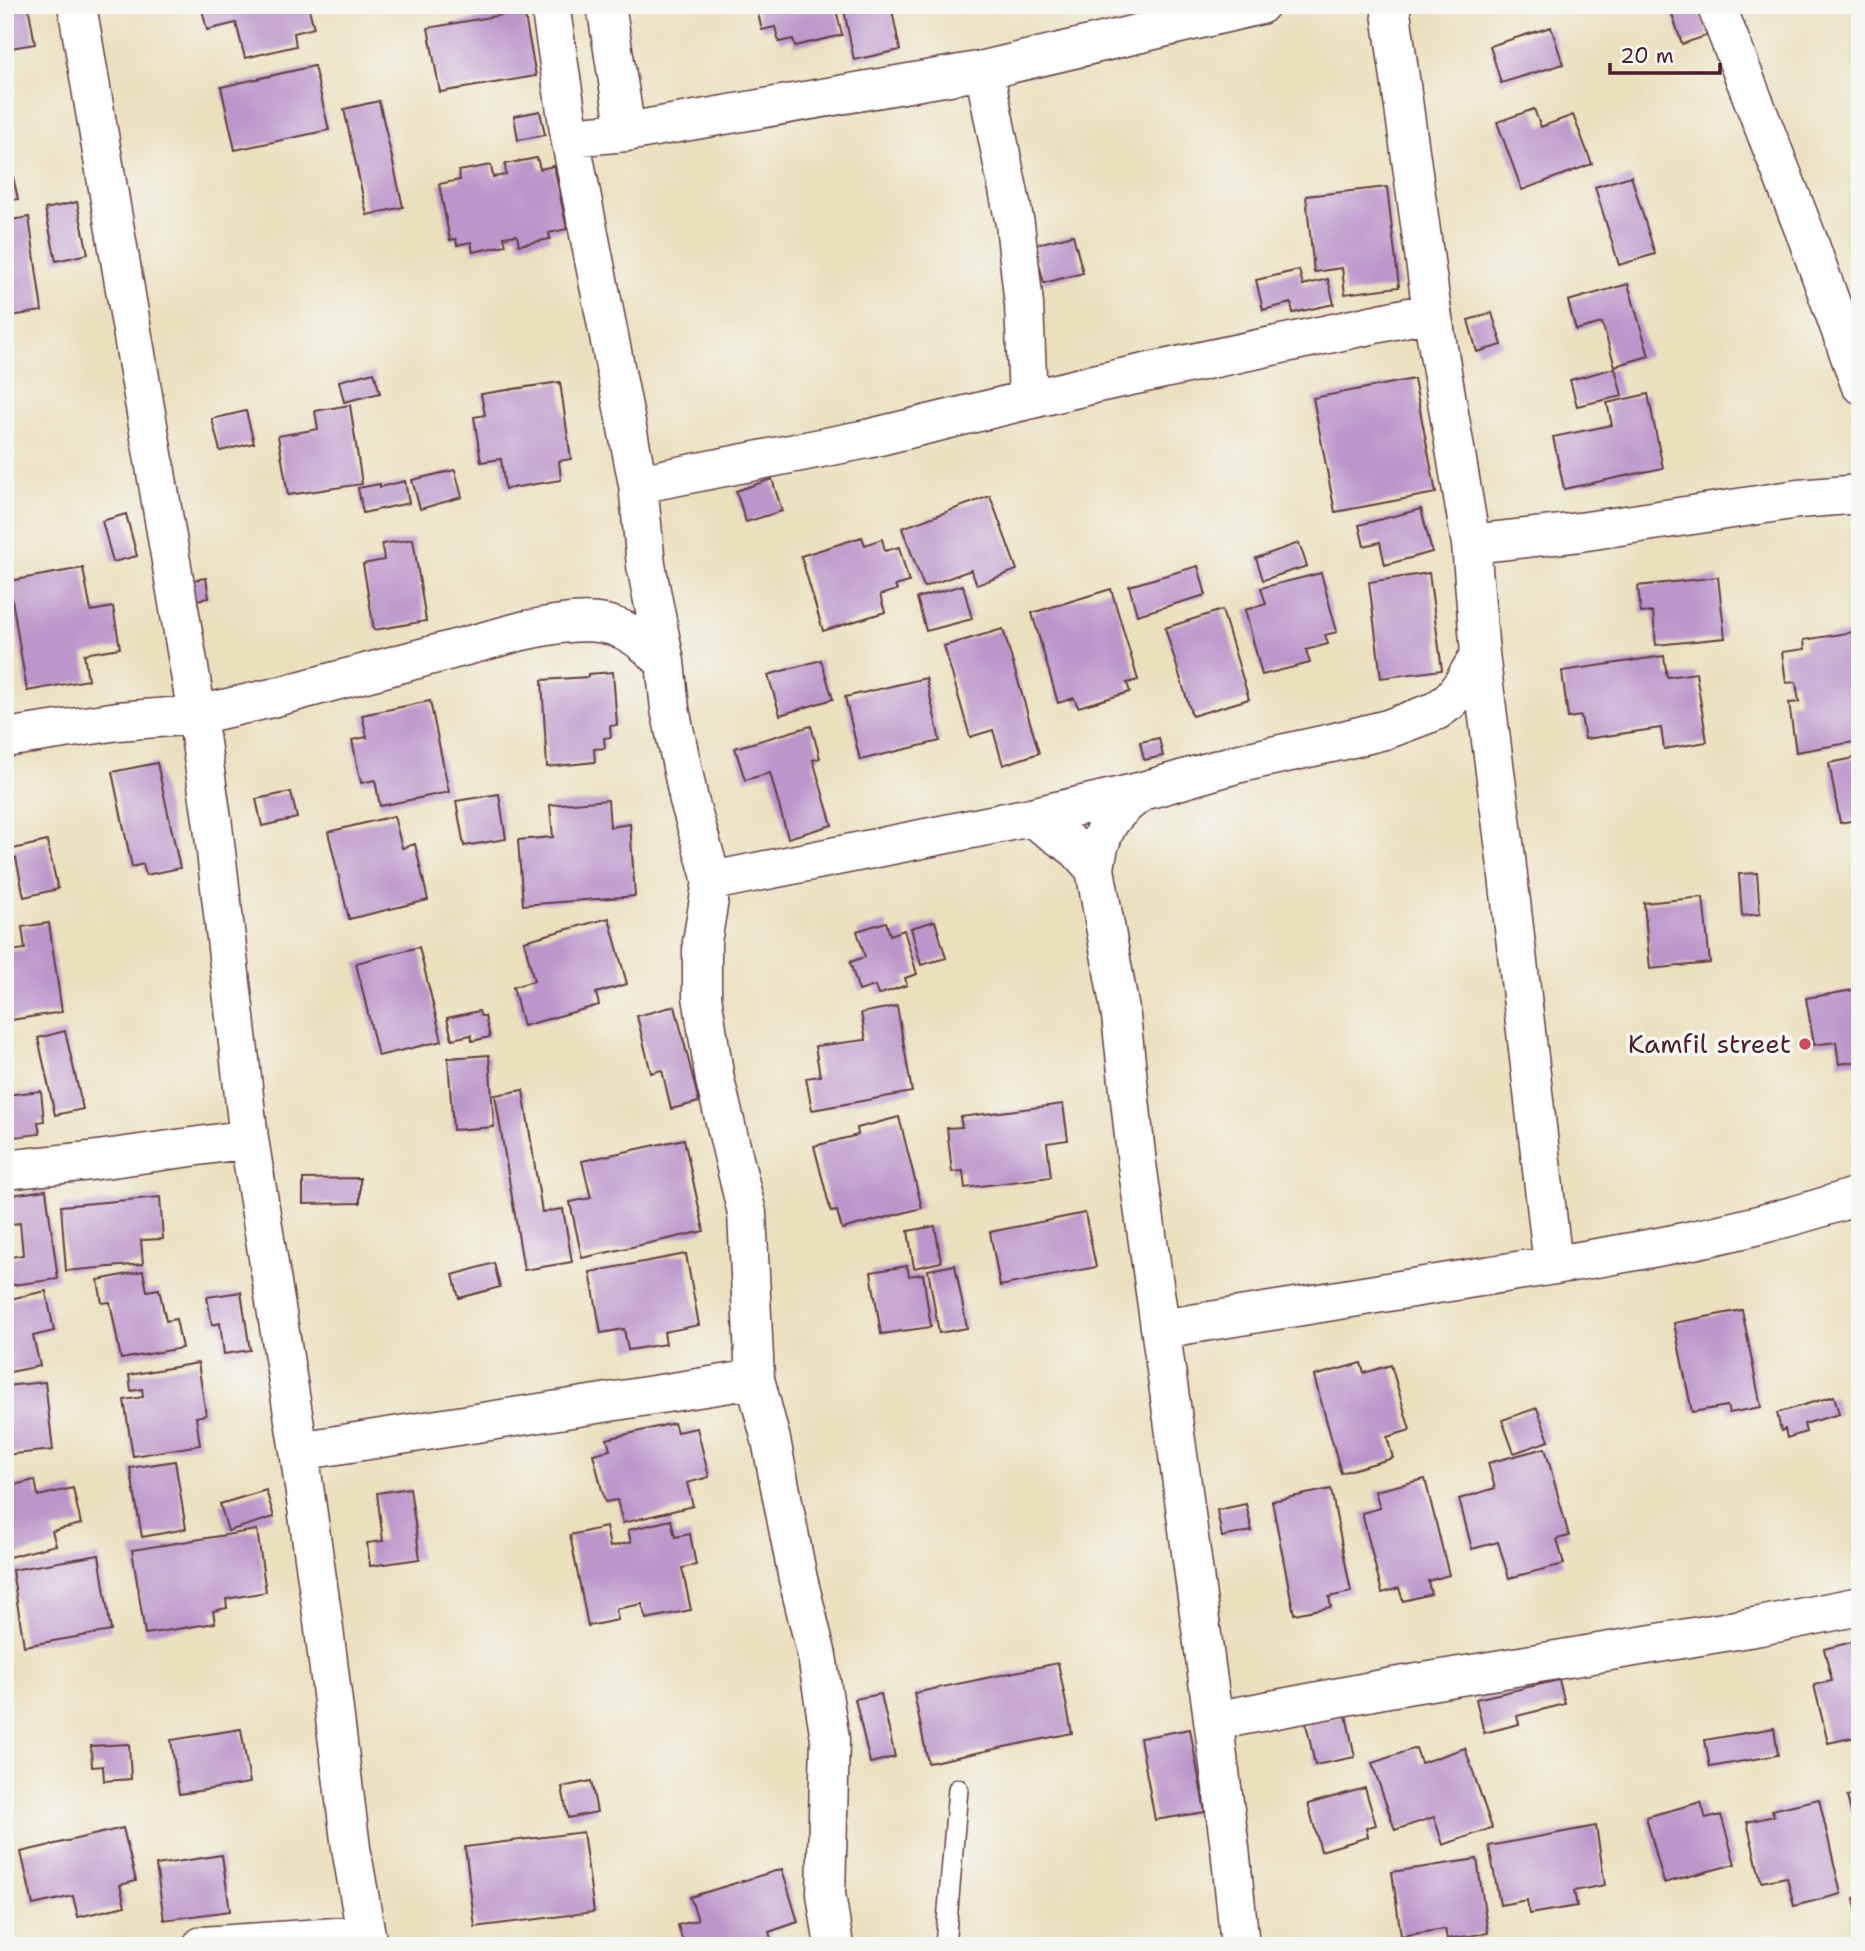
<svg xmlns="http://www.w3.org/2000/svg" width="1865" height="1951" viewBox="0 0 1865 1951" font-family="'Shantell Sans',sans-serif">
	<rect width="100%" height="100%" fill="#f6f6f2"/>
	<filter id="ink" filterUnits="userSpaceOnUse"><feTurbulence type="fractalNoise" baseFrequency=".0143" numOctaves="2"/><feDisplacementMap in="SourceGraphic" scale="14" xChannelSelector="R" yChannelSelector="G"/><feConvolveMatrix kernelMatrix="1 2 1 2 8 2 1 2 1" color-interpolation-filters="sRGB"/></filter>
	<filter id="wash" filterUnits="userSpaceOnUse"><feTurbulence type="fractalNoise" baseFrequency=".00686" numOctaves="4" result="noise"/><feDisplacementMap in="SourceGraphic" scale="28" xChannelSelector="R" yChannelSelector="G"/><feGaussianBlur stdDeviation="1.57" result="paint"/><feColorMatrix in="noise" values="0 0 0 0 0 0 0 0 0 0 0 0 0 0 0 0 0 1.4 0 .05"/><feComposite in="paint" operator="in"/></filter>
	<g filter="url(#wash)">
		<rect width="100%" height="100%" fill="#ebe0bd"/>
		<g id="blocks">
			<!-- building -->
			<path fill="#bc96ca" d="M5,5H28L35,44L5,49Z
				M201,5H289L290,8L308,5L314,28L294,33L296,46L245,58L236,23L207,30Z
				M756,5H835L842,35L795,46L793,39L779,42L775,27L762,30Z
				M843,5H891L900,50L854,60Z
				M1669,5H1698L1709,35L1682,44Z
				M524,11L536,76L440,92L428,28Z
				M1551,27L1563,64L1501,83L1490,46Z
				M314,66L329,130L235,150L221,87Z
				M379,101L403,207L367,215L344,109Z
				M1534,109L1541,127L1573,115L1592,164L1522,190L1497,122Z
				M540,111L545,135L518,140L514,116Z
				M5,142L18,199L5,202Z
				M537,158L540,169L554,166L567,229L549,233L550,239L519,245L517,235L504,237L506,245L473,252L471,242L457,245L456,239L450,240L439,184L460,180L459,171L491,165L493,177L506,175L505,164Z
				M1631,176L1655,254L1619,265L1595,187Z
				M1387,187L1399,287L1345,294L1342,268L1314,272L1306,196Z
				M77,202L88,254L56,261L45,209Z
				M29,217L42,311L5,317V221Z
				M1073,235L1083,273L1044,283L1034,245Z
				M1299,270L1303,285L1328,279L1334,304L1293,313L1291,303L1263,310L1256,280Z
				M1628,284L1649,356L1615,366L1602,323L1576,330L1568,301Z
				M1492,313L1502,345L1477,352L1468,320Z
				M1615,368L1622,396L1577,406L1570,380Z
				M374,372L380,393L344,402L339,381Z
				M1414,379L1436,493L1335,512L1313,398Z
				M560,382L571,459L559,461L561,480L505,489L501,459L481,462L474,417L485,415L481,394Z
				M1648,394L1663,468L1564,489L1553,437L1612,425L1607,403Z
				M350,405L362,484L288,495L278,436L318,429L315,411Z
				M246,411L254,443L220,451L212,419Z
				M455,470L462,497L420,509L412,480Z
				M772,479L782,511L746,522L736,491Z
				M405,481L409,503L363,513L358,488L380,484V487Z
				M990,496L1017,570L977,585L971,570L924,587L902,528Z
				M1421,509L1432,552L1385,565L1380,542L1364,546L1359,525Z
				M126,514L137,556L113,562L102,521Z
				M862,537L865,545L882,539L885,551L899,547L909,582L895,586L897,590L880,595L885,612L823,631L801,556Z
				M413,539L426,621L374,630L363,564L384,560L382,544Z
				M1299,543L1307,566L1263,580L1256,558Z
				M1198,566L1206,595L1137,615L1129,586Z
				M83,568L91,611L113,607L120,648L84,654L88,680L27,691L9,581Z
				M1321,573L1337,632L1325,635L1328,644L1306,650L1310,663L1262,675L1245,610L1266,604L1261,588Z
				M1429,573L1442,670L1381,678L1369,582Z
				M1718,577L1725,638L1656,645L1653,612L1641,613L1638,586Z
				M206,578L209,598L183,602L179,582Z
				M963,585L972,619L926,631L917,598Z
				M1111,589L1138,680L1127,683L1130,692L1078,707L1074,698L1058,703L1032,613Z
				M1222,610L1249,699L1192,716L1165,628Z
				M1003,629L1039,753L1003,765L993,730L970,737L944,646Z
				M1853,632L1857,662L1860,661V741L1796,752L1789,703L1799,702L1796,682L1786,683L1782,652L1805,649L1804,640Z
				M1664,656L1667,677L1696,673L1707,742L1664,749L1661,728L1585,739L1581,716L1568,718L1562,671Z
				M821,660L833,699L780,715L768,675Z
				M613,672L617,725L610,726L611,737L604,738L605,748L594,749L595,762L547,767L542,680L588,677V674Z
				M926,678L940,741L860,760L845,697Z
				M430,701L449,792L380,806L375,780L361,783L352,740L367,737L362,715Z
				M811,726L820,758L813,760L832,825L788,838L770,773L745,780L735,748Z
				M1159,738L1163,756L1144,760L1140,742Z
				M1860,757V819L1840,823L1829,763Z
				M157,763L180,868L146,875L143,864L132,867L112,772Z
				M291,792L297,818L262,826L256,799Z
				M499,794L506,839L464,846L456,801Z
				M608,800L610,827L630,824L635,896L523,905L518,840L553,837L550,805Z
				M394,816L402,848L415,844L428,900L349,919L328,832Z
				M47,841L58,889L24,897L16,858L5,860V851Z
				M1757,873L1760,914L1742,916L1739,874Z
				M1703,897L1710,963L1650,969L1644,903Z
				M609,918L627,984L596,993L599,1005L523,1026L513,987L534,981L524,941Z
				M935,921L946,958L921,965L911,928Z
				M886,922L890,935L904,930L917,974L905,978L907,985L878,995L875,986L859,991L850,962L865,957L857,931Z
				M49,923L62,1012L5,1021V952L25,949L22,927Z
				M419,947L442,1041L378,1056L356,963Z
				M1860,989V1061L1839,1064L1836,1042L1814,1045L1806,998Z
				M675,1006L699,1102L671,1109L662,1070L651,1073L637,1016Z
				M897,1006L912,1092L812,1110L806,1078L820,1076L815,1046L866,1040L861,1013Z
				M479,1011L481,1016H485L490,1037L472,1041L471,1035L452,1039L447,1018Z
				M65,1031L83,1109L55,1115L38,1038Z
				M489,1055L494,1127L453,1130L448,1058Z
				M523,1090L542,1212L563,1209L572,1262L524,1270L495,1095Z
				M41,1091L44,1121L38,1122L40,1134L5,1138V1095Z
				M1063,1104L1068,1140L1047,1143L1051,1177L965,1188L963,1171L952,1172L947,1128L962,1127L960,1117Z
				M899,1117L922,1208L842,1229L837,1211L831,1212L814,1146L858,1135L857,1128Z
				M684,1139L704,1231L582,1258L570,1202L591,1198L582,1161Z
				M360,1178V1203L303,1204V1179Z
				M46,1190L58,1279L5,1286V1258L23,1255L20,1223L5,1225V1196Z
				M160,1197L163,1239L141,1240L143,1264L66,1271L61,1206Z
				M1085,1213L1096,1267L1000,1286L990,1232Z
				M935,1226L941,1262L914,1268L908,1231Z
				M686,1254L699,1325L664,1332L666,1344L628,1350L624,1329L601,1333L590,1272Z
				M494,1263L500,1287L459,1298L453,1275Z
				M955,1265L967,1328L939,1333L928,1270Z
				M907,1266L909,1276L923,1274L931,1327L881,1334L871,1272Z
				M143,1271L147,1291L159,1289L166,1321L176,1319L182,1348L121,1359L110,1302L102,1303L98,1280Z
				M46,1291L54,1331L33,1336L40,1366L5,1373V1300Z
				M241,1292L250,1350L224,1354L220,1323L212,1325L207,1297Z
				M1742,1310L1761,1407L1729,1413L1727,1406L1692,1412L1674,1323Z
				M198,1363L206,1415L196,1417L200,1445L133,1456L124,1400L143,1397L142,1389L131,1391L129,1375Z
				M1361,1363L1364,1373L1391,1365L1410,1430L1387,1437L1393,1458L1341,1473L1314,1376Z
				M45,1382L53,1450L5,1455V1386Z
				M1834,1396L1839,1414L1804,1424L1806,1432L1787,1438L1785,1429L1781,1431L1777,1413Z
				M1537,1408L1549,1441L1514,1453L1502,1420Z
				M674,1423L677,1432L697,1428L709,1477L687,1483L693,1506L623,1523L617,1500L605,1502L593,1454L610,1450L607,1439Z
				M1545,1448L1569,1536L1557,1539L1564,1564L1509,1578L1498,1542L1472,1549L1459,1499L1495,1488L1488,1463Z
				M175,1461L186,1529L142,1537L130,1468Z
				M1425,1479L1449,1575L1428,1581L1431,1594L1403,1601L1399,1588L1382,1593L1362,1513L1380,1508L1375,1491Z
				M35,1480L38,1496L73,1488L81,1524L52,1531L56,1545L5,1558V1487Z
				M410,1488L420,1559L370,1566L367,1543L383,1541L377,1493Z
				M1331,1489L1351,1592L1329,1597L1331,1607L1294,1614L1272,1501Z
				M266,1490L274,1517L228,1531L220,1504Z
				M1246,1504L1252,1531L1222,1537L1217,1510Z
				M671,1520L675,1537L690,1534L696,1565L682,1568L691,1610L646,1619L642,1604L616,1609L618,1620L588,1626L570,1535L606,1527L610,1547L631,1542L628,1530Z
				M257,1530L266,1592L226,1599L227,1608L213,1611L215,1623L145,1634L132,1550Z
				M99,1555L111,1631L24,1646L12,1570Z
				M1860,1640V1736L1828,1743L1814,1685L1832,1681L1824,1649Z
				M1058,1663L1072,1733L928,1763L914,1693Z
				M1559,1680L1565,1704L1517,1716L1519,1724L1484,1733L1476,1699Z
				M881,1694L895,1757L870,1763L855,1699Z
				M1346,1715L1355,1757L1315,1765L1306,1723Z
				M1774,1728L1778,1755L1710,1767L1705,1740Z
				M241,1729L250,1783L179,1794L171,1740Z
				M1190,1729L1205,1812L1155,1820L1140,1738Z
				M129,1744L131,1779L104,1781L103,1766L92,1767L91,1746Z
				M1416,1748L1421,1763L1465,1748L1492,1828L1443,1845L1434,1817L1395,1830L1372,1763Z
				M591,1781L597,1812L568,1818L562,1787Z
				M1365,1788L1376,1825L1366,1828L1368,1837L1321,1851L1308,1804Z
				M1860,1793V1844H1859L1847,1796Z
				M1819,1799L1841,1894L1794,1906L1787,1877L1761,1882L1747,1822L1774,1816L1772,1810Z
				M1701,1802L1706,1819L1721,1815L1735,1864L1664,1883L1646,1817Z
				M1596,1826L1605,1885L1574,1891L1577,1906L1529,1914L1527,1900L1500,1905L1489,1846Z
				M123,1828L136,1881L120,1885L125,1906L78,1917L73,1896L33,1905L21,1852Z
				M583,1832L594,1912L475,1927L465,1847Z
				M222,1855L230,1911L164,1920L156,1865Z
				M1477,1859L1488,1933L1447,1939L1445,1929L1401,1936L1392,1872Z
				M782,1869L798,1922L769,1932L773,1946H684L678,1925L698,1920L690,1897Z
				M1860,1897V1923H1859L1854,1898Z"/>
		</g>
	</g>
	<g filter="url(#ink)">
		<use href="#blocks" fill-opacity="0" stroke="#623c41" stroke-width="2"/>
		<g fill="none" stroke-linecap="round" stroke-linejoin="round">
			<!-- service casing -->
			<g stroke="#623c41" stroke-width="22">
				<path id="service" d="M945,1946L958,1789"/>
			</g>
			<!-- minor casing -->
			<g stroke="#623c41" stroke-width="41">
				<path id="minor" d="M77,5L197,715L213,826L249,1139L299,1451L323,1621L351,1848L368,1946
					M550,5L570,137L638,484L646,565L665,662L670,709L689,800L712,881L702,942V996L715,1080L747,1213L755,1379L771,1440L798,1579L817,1656L830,1739L826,1894L834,1946
					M606,5L626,132
					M1390,5L1432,312L1471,544L1480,654L1505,850L1553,1265
					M1716,5L1808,240L1860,384
					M984,70L1015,224L1024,305L1028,399
					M570,137L626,132L984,70L1260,5
					M638,484L867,439L1098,383L1432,312
					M1471,544L1580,532L1798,499L1860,494
					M5,738L118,721L197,715L272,698L522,631C553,625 591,616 621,629C638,636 652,650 665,662
					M1031,817L1076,848L1095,869L1121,1016L1137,1164L1181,1476L1230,1848L1240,1946
					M1095,869C1100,829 1110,814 1143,791
					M712,881L1031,817L1143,791L1236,764L1336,742L1388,729L1436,711L1450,701L1462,685L1480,654
					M5,1170L90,1161L249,1139
					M1161,1329C1269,1312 1378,1293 1486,1276C1612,1256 1739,1237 1860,1195
					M299,1451L755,1379
					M1213,1721L1388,1688L1760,1626L1860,1606
					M202,1946L366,1935"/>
			</g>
			<!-- service -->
			<use href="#service" stroke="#fff" stroke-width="19"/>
			<!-- minor -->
			<use href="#minor" stroke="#fff" stroke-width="38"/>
		</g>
	</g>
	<!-- markers -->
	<circle fill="#d1495b" stroke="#f6f6f2" stroke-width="2.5" cx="1805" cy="1044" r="7"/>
	<g text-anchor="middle" stroke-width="7" stroke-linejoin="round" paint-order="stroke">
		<!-- poi labels -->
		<g font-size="26" fill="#4a1f2b" stroke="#f6f6f2" text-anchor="end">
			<text x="1791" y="1053">Kamfil street</text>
		</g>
	</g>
	<!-- margin -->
	<rect width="1865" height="1951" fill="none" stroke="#f6f6f2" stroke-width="28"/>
	<!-- scale -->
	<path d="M1610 63v10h110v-10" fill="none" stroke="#4a1f2b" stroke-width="3.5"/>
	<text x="1620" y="63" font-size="21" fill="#4a1f2b" stroke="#f6f6f2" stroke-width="5" paint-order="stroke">20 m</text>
</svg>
